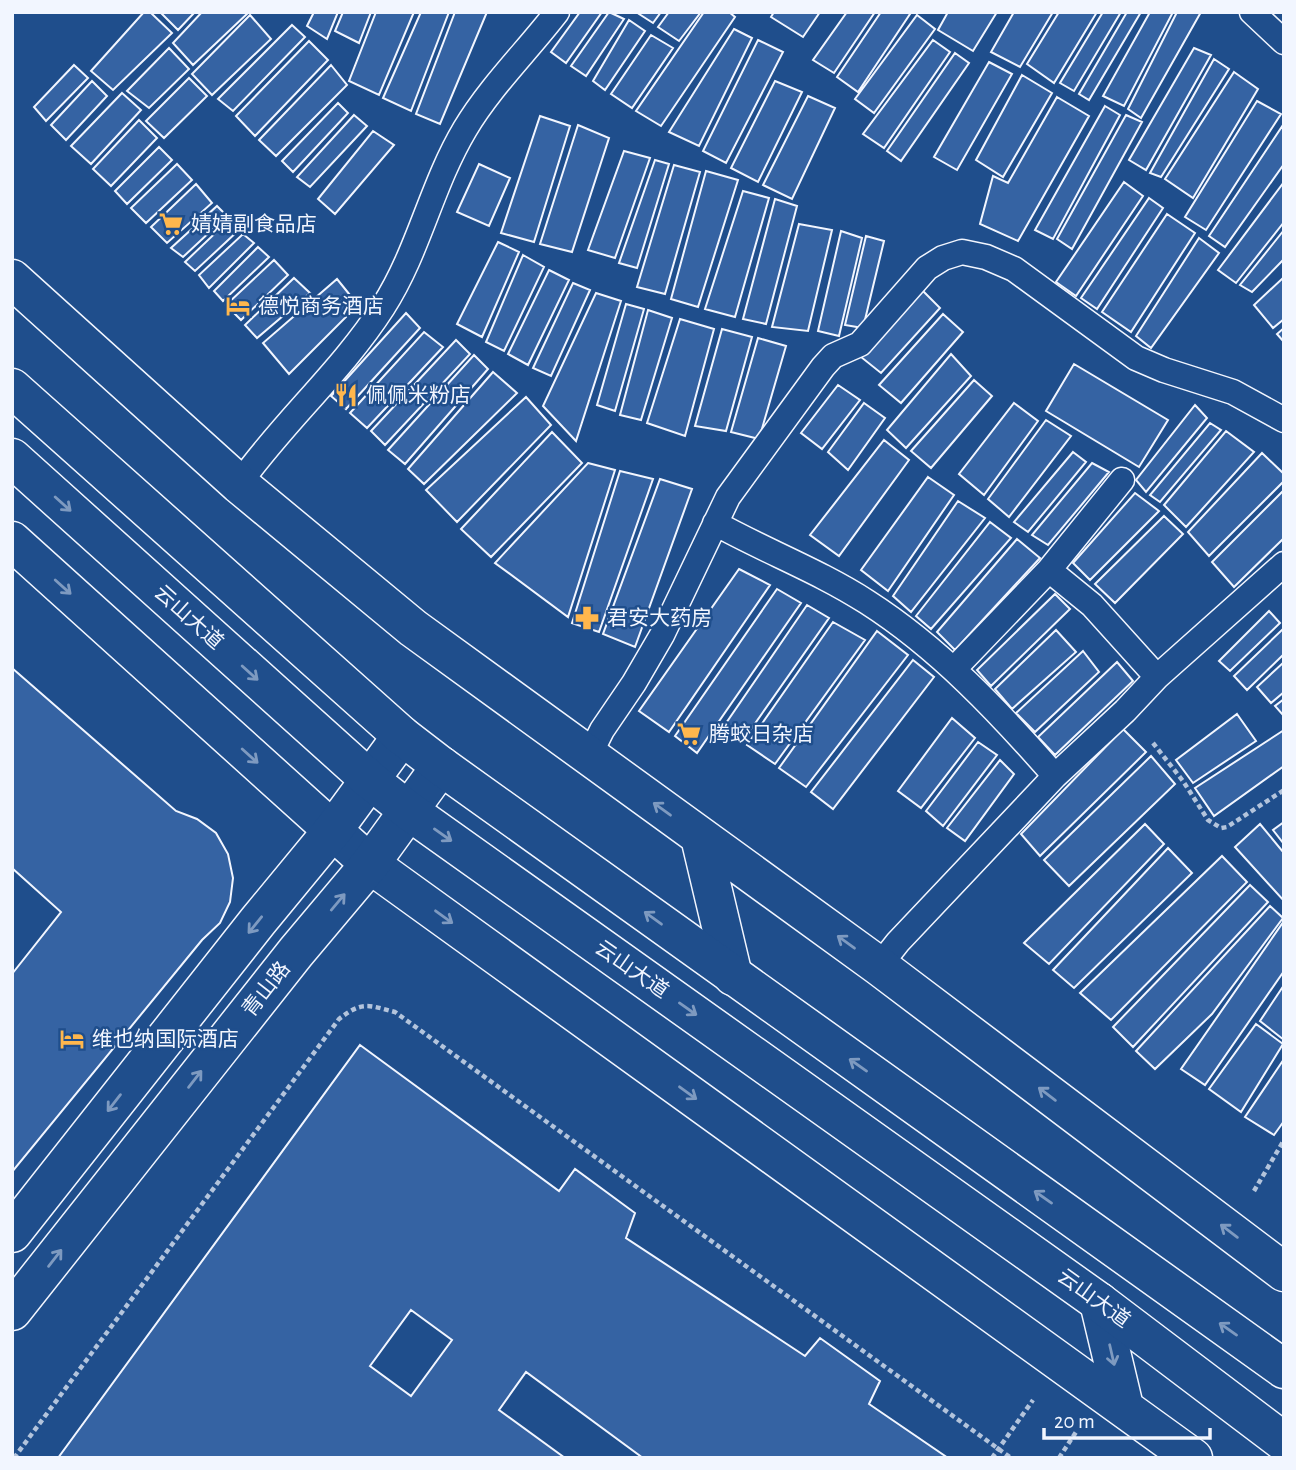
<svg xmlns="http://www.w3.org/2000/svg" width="1296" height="1470" viewBox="0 0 1296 1470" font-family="'Alegreya Sans','Noto Sans SC',sans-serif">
	<rect width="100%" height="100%" fill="#1f4e8c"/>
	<!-- building -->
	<path fill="#3563a3" stroke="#f2f6ff" stroke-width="2" fill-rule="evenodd" d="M144,12H150L172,33L113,90L91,71Z
		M160,12H195L178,30Z
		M202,12H249L193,65L173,43Z
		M314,12H338L327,39L307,26Z
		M343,12H371L359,43L335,31Z
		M376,12H414L379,95L349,81Z
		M421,12H449L411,111L383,98Z
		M455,12H487L440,124L416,114Z
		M580,12H602L566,63L551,52Z
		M609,12L624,19L586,76L571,66Z
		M636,12H661L653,23Z
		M669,12H701L679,41L658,27Z
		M704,12H729L735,17L661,126L636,111Z
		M774,12H820L803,37L771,17Z
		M847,12H875L834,73L813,60Z
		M881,12H907L910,14L858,92L837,77Z
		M948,12H997L973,51L938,30Z
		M1014,12H1053L1020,67L991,52Z
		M1059,12H1097L1054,83L1027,64Z
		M1103,12H1121L1074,91L1060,83Z
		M1127,12H1141L1089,100L1079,94Z
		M1150,12H1173L1124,106L1103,96Z
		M1177,12H1201L1141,118L1128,109Z
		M250,15L271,39L212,95L192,74Z
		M917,15L935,29L874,113L855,99Z
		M629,20L645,31L605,90L593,81Z
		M292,25L305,37L233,111L218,99Z
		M734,29L752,38L699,146L669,132Z
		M651,35L673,48L632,108L611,94Z
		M758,40L783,52L726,163L703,151Z
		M933,40L950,52L884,148L863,134Z
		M309,41L328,60L255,136L236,116Z
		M169,48L189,69L149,108L127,91Z
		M1194,48L1211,55L1146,170L1129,160Z
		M955,53L969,63L901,161L887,151Z
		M1214,59L1229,69L1161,177L1150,173Z
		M989,62L1012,74L957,170L934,157Z
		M74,65L88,78L46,121L34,107Z
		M331,65L347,85L276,156L259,140Z
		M1234,72L1258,89L1193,198L1165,179Z
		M1022,75L1052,93L1003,177L976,160Z
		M189,78L207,96L164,138L146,121Z
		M92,81L107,96L66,140L51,125Z
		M775,81L802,92L758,182L731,168Z
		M122,93L141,110L91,164L71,146Z
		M808,96L835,108L792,199L763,185Z
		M1057,97L1089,116L1018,241L980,224L993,176L1008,183Z
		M1257,101L1281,114L1206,230L1185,217Z
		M338,103L348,113L293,172L282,161Z
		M1105,106L1120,115L1053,239L1035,230Z
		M354,115L367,126L310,187L297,177Z
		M1126,115L1142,122L1072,249L1057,239Z
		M540,116L570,126L534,242L501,233Z
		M139,120L157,138L111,186L93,169Z
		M578,125L609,138L572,252L540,244Z
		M1283,125L1284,164L1225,247L1209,236Z
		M373,131L394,145L335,214L318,199Z
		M159,147L172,160L127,204L115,191Z
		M624,151L650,158L615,258L588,250Z
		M655,160L669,164L637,268L619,263Z
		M177,164L192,180L146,223L131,208Z
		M479,164L510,178L489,226L457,212Z
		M674,165L700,172L665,294L637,287Z
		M706,171L738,180L698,307L671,299Z
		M1124,182L1143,196L1076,296L1056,282Z
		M1284,182V222L1236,283L1218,270Z
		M196,184L212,203L167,243L151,227Z
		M743,191L769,198L735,317L705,309Z
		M1149,198L1163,208L1097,309L1081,298Z
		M775,199L797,206L766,324L743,319Z
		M217,206L227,216L183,257L171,248Z
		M1167,214L1195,233L1131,332L1102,312Z
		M229,220L240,229L195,271L185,262Z
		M799,224L832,230L808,331L772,327Z
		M1284,230V259L1252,292L1240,285Z
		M841,231L862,238L839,336L818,331Z
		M243,234L254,243L209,288L199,275Z
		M866,236L884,241L863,328L845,325Z
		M1199,238L1219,253L1151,348L1136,336Z
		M498,242L519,252L482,337L457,324Z
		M258,247L269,257L223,301L214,291Z
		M523,255L544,267L504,351L486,342Z
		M274,260L288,275L241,320L226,305Z
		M549,270L569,280L528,365L508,354Z
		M1284,277V319L1273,328L1254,305Z
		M294,278L310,293L257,338L245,325Z
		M337,279L358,305L289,374L263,343Z
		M573,283L590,290L551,376L533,368Z
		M922,290L940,308L881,373L861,357Z
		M596,293L621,301L576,441L543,406Z
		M626,304L644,309L615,411L597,405Z
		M648,310L672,318L641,420L620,415Z
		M406,313L420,328L346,409L331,396Z
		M943,314L963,332L901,403L879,385Z
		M680,319L714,329L685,436L647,423Z
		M1284,328V342L1277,334Z
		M722,329L752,337L726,431L695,426Z
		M424,332L443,347L367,428L350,413Z
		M758,338L786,346L759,439L731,432Z
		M456,340L470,354L385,445L371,431Z
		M951,354L971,376L906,448L887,430Z
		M474,355L488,369L405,464L388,450Z
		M1074,364L1168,420L1139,467L1046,411Z
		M493,372L517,393L424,484L408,469Z
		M974,380L992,396L931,468L911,451Z
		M838,385L860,400L822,449L801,433Z
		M526,397L551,425L457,522L426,490Z
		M864,403L885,418L848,470L828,452Z
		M1014,403L1038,421L984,495L959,474Z
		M1195,405L1207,418L1146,492L1136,480Z
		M1046,420L1071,436L1009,517L988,499Z
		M1210,423L1221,430L1160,502L1150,495Z
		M1226,431L1254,452L1186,527L1164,505Z
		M552,432L582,463L491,557L461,529Z
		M884,440L909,460L839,556L810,535Z
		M1073,452L1086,462L1028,532L1014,522Z
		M1262,453L1284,474V481L1209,556L1188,532Z
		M588,463L615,470L568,617L495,563Z
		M1092,463L1109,472L1048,545L1032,535Z
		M620,471L653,479L599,632L572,623Z
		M928,477L954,495L888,591L861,570Z
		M660,479L692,489L635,647L603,634Z
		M1284,490V538L1234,587L1212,562Z
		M1135,493L1159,511L1090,580L1073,563Z
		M958,501L985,518L911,612L893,596Z
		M1164,516L1183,534L1115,603L1095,584Z
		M990,522L1011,538L931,629L916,616Z
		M1017,539L1040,558L955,650L937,632Z
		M739,569L770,585L669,732L639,711Z
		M777,589L801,603L697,753L675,736Z
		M1055,594L1070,609L991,686L977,670Z
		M807,605L829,618L742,742L722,729Z
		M1269,611L1280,623L1230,671L1219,661Z
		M833,622L865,640L775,764L747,745Z
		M1284,628V654L1247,690L1234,676Z
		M1056,630L1076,652L1012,709L995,689Z
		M877,631L908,655L806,787L779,768Z
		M1083,651L1099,672L1035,732L1016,713Z
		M913,660L934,677L833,809L811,792Z
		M1117,662L1133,681L1055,755L1038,737Z
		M1284,662V692L1271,703L1257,687Z
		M12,668L176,811L197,819L216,833L228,854L233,878L230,902L220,923L202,940L12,1172V974L61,912L12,868Z
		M1284,699V715H1283L1275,706Z
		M1237,714L1256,741L1193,783L1176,760Z
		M952,718L975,738L921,808L898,791Z
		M1123,729L1146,752L1040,856L1021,834Z
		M1284,730V766L1214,816L1195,788Z
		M978,742L997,755L943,826L926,811Z
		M1151,756L1175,784L1069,886L1044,860Z
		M1000,760L1014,774L965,841L947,828Z
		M1284,822V844L1273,830Z
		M1145,824L1164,844L1049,964L1024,943Z
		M1260,824L1284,853V901L1235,847Z
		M1168,848L1192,873L1074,988L1053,970Z
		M1222,856L1247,882L1111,1020L1080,993Z
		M1250,885L1268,902L1133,1047L1113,1027Z
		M1270,906L1283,918L1212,1014L1155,1069L1136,1051Z
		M1284,921V971L1205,1085L1181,1069Z
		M1284,985V1040L1260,1021Z
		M1256,1024L1283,1044L1241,1112L1209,1089Z
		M360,1045L559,1191L575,1169L635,1213L626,1238L805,1356L820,1338L880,1381L869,1404L948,1458H643L526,1372L499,1410L565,1458H58ZM411,1310L452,1340L411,1396L370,1366Z
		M1284,1059V1121L1274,1135L1245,1117Z"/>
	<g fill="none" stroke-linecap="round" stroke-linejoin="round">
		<!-- service casing -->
		<g stroke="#f2f6ff" stroke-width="27">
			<path id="service" d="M1252,12L1284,42
				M239,484C283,422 342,371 383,307C419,251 431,186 465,129C490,87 527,51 557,12
				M715,523C765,551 819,571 867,602C939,648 999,712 1055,776
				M1049,570L1092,605L1157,677
				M954,669L1049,570L1122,480
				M589,756L602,730L634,683L662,635L728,497L823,367L833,356L860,344L927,268L943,258L962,252L986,257L1014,269L1136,358L1164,370L1233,392L1284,420
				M879,966L898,942L1055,776L1125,711L1157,677L1284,564"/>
		</g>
		<!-- minor casing -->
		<g stroke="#f2f6ff" stroke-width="41">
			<path id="minor" d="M12,279L239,484L413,628L879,966L1284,1272
				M12,541L370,864L1193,1458
				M700,837L733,976
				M1099,1302L1124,1407"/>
		</g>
		<!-- tertiary casing -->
		<g stroke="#f2f6ff" stroke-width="41">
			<path id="tertiary" d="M12,1233L258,921L333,830L402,736
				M12,1311L296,952L370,864L441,766"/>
		</g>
		<!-- primary casing -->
		<g stroke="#f2f6ff" stroke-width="41">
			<path id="primary" d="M12,388L402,736L441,766L1284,1369
				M12,458L370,780L409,811L1099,1302L1284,1442"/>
		</g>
		<!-- path -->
		<path stroke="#b3c4dc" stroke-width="4.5" stroke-dasharray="5 3.5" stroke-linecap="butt" d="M1153,743L1183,781L1208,820L1221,828L1227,827L1284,790
			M1254,1191L1284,1140
			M14,1458L339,1019C362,1001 368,1005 395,1012L1011,1458
			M992,1458L1033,1400
			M1059,1458L1076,1432"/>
		<!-- service -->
		<use href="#service" stroke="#1f4e8c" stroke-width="24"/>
		<!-- minor -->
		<use href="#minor" stroke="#1f4e8c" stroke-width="38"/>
		<!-- tertiary -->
		<use href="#tertiary" stroke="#1f4e8c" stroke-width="38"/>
		<!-- primary -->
		<use href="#primary" stroke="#1f4e8c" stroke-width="38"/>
	</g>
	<!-- one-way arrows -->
	<defs><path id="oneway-shaft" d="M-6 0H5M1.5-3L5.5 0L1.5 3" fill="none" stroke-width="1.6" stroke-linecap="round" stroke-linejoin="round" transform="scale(1.75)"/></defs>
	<g stroke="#7e9ac0">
		<use href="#oneway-shaft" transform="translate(63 504) rotate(42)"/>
		<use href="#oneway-shaft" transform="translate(63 587) rotate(42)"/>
		<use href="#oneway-shaft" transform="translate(250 673) rotate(42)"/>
		<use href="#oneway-shaft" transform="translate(250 756) rotate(42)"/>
		<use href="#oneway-shaft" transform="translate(662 809) rotate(-144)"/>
		<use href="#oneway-shaft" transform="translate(443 835) rotate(35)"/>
		<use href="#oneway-shaft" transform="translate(338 902) rotate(-50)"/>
		<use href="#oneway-shaft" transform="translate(444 917) rotate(36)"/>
		<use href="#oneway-shaft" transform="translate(653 918) rotate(-144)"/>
		<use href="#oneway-shaft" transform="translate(255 925) rotate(129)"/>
		<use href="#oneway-shaft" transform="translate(846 942) rotate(-144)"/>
		<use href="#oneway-shaft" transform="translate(688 1009) rotate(35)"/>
		<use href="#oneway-shaft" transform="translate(858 1065) rotate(-145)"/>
		<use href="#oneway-shaft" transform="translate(195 1079) rotate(-52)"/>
		<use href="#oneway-shaft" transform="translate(688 1093) rotate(36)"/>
		<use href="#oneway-shaft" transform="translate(1047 1094) rotate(-143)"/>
		<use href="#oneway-shaft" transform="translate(114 1103) rotate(128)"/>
		<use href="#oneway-shaft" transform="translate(1043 1197) rotate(-145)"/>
		<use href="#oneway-shaft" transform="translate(1229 1231) rotate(-143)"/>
		<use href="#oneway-shaft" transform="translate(55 1258) rotate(-52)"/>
		<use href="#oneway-shaft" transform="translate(1228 1329) rotate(-145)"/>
		<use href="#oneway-shaft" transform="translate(1112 1355) rotate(77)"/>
	</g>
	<!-- icons -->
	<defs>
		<g id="supermarket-bare" transform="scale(1.89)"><path d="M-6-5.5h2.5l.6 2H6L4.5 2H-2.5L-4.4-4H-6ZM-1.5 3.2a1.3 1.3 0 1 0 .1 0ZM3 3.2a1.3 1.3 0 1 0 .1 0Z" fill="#ffb74d" stroke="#1f4e8c" stroke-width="2.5" paint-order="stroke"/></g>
		<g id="hotel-bare" transform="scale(1.89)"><path d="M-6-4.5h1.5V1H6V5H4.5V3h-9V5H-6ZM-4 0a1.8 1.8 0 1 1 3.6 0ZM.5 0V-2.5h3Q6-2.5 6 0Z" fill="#ffb74d" stroke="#1f4e8c" stroke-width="2.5" paint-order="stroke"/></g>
		<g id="restaurant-bare" transform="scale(1.89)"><path d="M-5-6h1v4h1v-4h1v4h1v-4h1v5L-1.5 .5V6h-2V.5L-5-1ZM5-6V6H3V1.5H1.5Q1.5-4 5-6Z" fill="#ffb74d" stroke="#1f4e8c" stroke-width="2.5" paint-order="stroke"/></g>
		<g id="pharmacy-bare" transform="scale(1.89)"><path d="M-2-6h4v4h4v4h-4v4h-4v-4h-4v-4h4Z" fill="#ffb74d" stroke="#1f4e8c" stroke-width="2.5" paint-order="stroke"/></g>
	</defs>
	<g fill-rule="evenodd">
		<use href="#supermarket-bare" x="171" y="224"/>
		<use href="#hotel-bare" x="238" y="306"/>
		<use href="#restaurant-bare" x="346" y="395"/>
		<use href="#pharmacy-bare" x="587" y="618"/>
		<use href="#supermarket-bare" x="689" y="734"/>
		<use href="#hotel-bare" x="72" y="1039"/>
	</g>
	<g text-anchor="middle" stroke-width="5" stroke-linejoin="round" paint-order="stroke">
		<!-- poi labels -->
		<g font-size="21" fill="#f2f6ff" stroke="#1f4e8c" text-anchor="start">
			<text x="191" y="231">婧婧副食品店</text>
			<text x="258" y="313">德悦商务酒店</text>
			<text x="366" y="402">佩佩米粉店</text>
			<text x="607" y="625">君安大药房</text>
			<text x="709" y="741">腾蛟日杂店</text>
			<text x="92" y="1046">维也纳国际酒店</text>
		</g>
		<!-- street labels -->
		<g font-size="21" fill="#f2f6ff" stroke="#1f4e8c">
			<text transform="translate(189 617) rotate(42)" y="7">云山大道</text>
			<text transform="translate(632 969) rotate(35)" y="7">云山大道</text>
			<text transform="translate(266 989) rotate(-52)" y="7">青山路</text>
			<text transform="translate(1094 1298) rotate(36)" y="7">云山大道</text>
		</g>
	</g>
	<!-- border -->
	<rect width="1296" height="1470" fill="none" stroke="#f2f6ff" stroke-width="28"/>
	<!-- scale -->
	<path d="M1044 1428v10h166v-10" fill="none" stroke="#f2f6ff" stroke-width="3.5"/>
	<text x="1054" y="1428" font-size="21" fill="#f2f6ff" stroke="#1f4e8c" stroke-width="5" paint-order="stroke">20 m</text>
</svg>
